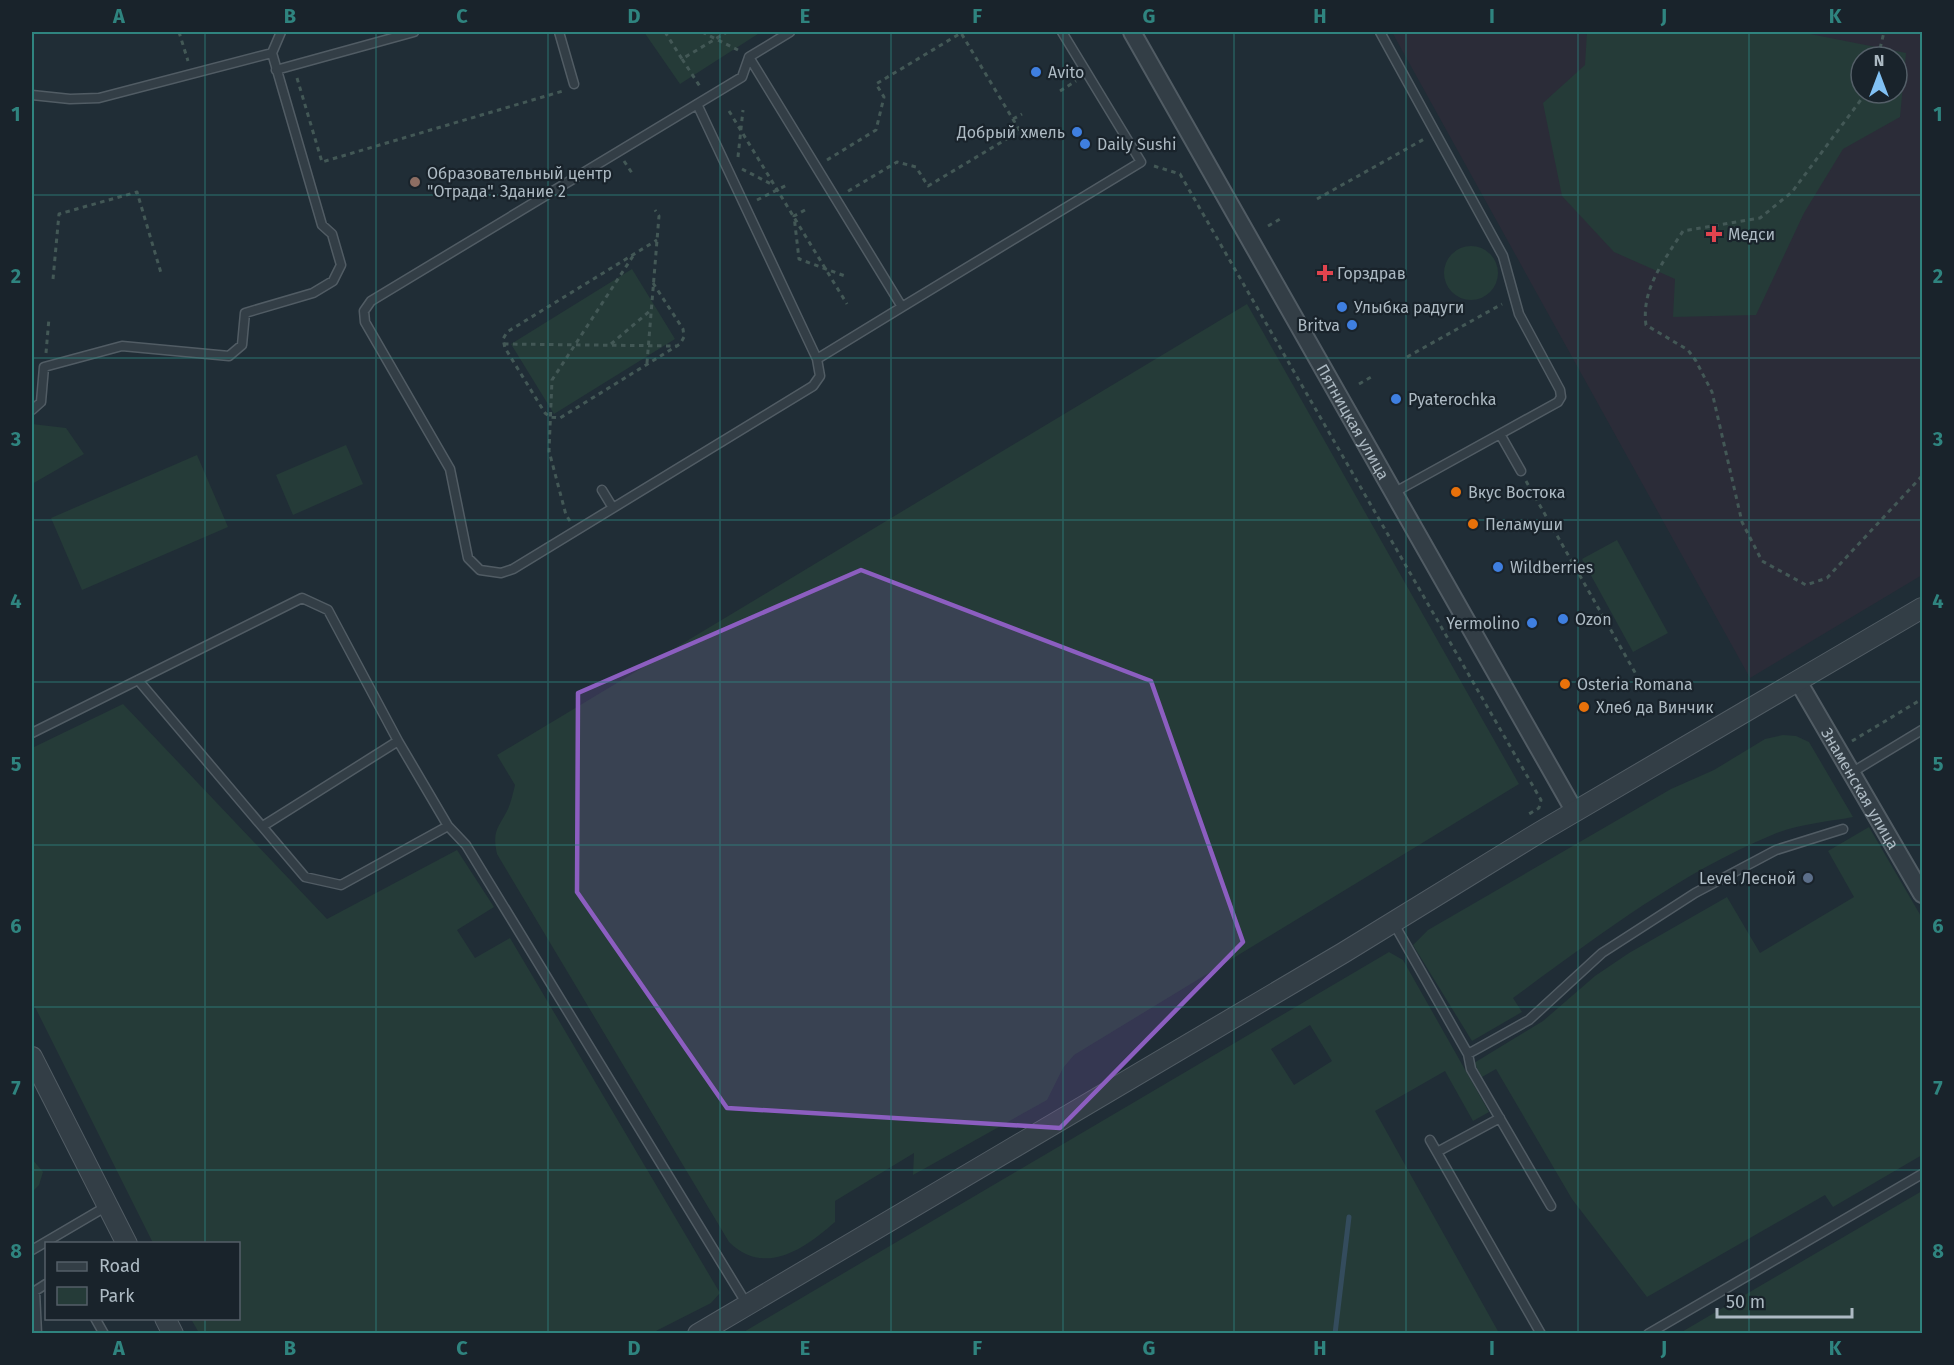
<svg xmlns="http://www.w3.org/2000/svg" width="1954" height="1365" viewBox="0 0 1954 1365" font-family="'Fira Sans',sans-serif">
	<rect width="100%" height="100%" fill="#202d36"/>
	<!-- medical -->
	<path fill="#2b2c38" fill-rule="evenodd" d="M1392,32H1922V575L1750,678ZM1861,57H1897V93H1861Z"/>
	<!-- green -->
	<path fill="#253b38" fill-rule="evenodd" d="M644,32H761L680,84Z
		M1587,32H1810V34L1906,53L1900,117L1843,149L1804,213L1756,315L1673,317L1675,279L1614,252L1562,196L1543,103L1585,65ZM1861,57H1897V93H1861Z
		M1444 273a27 27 0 1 1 54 0a27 27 0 1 1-54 0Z
		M632,269L675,339L554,414L511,344Z
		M1247,304L1519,784L1074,1055L1063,1068L1047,1100L913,1175L914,1153L835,1201V1222C804,1249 765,1277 729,1242L497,854C492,830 498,829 508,809C511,802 513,793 515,785L497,755Z
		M32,424L66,428L84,454L32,484Z
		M346,445L363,484L293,515L276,475Z
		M197,455L228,527L82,590L51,518Z
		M1617,540L1668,633L1633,652L1582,559Z
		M123,704L327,919L457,850L494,907L457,930L475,958L510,938L720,1293L711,1303L652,1333H199L191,1319L238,1318V1244L153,1243L32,1001V748Z
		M1783,735L1796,736L1809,742L1853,817C1827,822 1797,824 1772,835C1678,874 1595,938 1513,998L1522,1012L1472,1041L1413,945L1428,930L1671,789L1714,770L1765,739Z
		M1869,827L1922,918V1155L1833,1207L1825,1195L1647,1297L1572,1199L1496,1069L1482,1077L1474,1063L1543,1021L1595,976L1629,953L1727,897L1760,953L1854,897L1828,851Z
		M1389,952L1403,960L1489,1112L1473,1121L1445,1071L1375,1111L1499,1333H742ZM1310,1025L1332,1061L1294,1085L1271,1049Z
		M32,1159L43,1172L39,1185L32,1192Z
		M1922,1191V1333H1680Z"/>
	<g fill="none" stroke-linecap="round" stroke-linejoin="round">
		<!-- stream -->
		<path stroke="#344c5d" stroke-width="5" d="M1335,1334L1349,1217"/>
		<!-- service casing -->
		<g stroke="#515c64" stroke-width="11">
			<path id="service" d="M559,32L574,84
				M790,32L749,57L902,307L1141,162L1062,32
				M1380,32L1503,256L1519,314L1560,390L1561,397L1558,402L1500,434
				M749,57L742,77L371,301L364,311L365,322L450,469L468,558L480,570L501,573L513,569L813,386L820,376L817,359L902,307
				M276,70L414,32
				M32,95L70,99L99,98L272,53L281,32
				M697,104L817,359
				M32,410L41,402L44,367L122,346L229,356L242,345L245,313L313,293L333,281L341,265L332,234L322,225L272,53
				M602,490L613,508
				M1395,492L1500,434L1521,471
				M138,680L305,877L341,885L448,826
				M32,733L302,598L328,610L398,741L448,826L466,845L748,1306
				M1851,773L1922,730
				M263,826L398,741
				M1393,922L1468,1054L1529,1020L1602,953L1695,893L1776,850L1843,829
				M1468,1054L1471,1069L1551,1206
				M1430,1140L1541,1334
				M1437,1152L1500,1118
				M32,1250L107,1206
				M95,1318L104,1334
				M37,1334L35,1291L46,1284
				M1648,1334L1922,1174"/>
		</g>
		<!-- minor casing -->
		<g stroke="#515c64" stroke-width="20">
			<g id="minor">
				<path id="s1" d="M1132,32L1575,812"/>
				<path id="s2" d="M1799,683L1922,894"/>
			</g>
		</g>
		<!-- tertiary casing -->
		<g stroke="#515c64" stroke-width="22">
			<path id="tertiary" d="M32,1057L127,1244
				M165,1318L173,1334
				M698,1334L1343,953L1540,832L1922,608"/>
		</g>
		<!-- path -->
		<path stroke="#435856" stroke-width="3" stroke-dasharray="4.5 4.5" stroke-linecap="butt" d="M179,32L188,61
			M665,32L682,59L727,32
			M702,32L738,50
			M1878,57L1884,32
			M682,59L701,88
			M297,78L322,162L563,91
			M1060,91L1076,81
			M1866,93L1792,192L1760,218L1683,231C1664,261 1641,289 1646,325L1688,350L1696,361L1712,392L1742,522L1762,561L1806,585L1827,578L1922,476
			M729,111L847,304
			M1013,119L1022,114
			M738,157L743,110
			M827,160L876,130L884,97L876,84L961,33L1020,131L928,186L916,167L897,162L845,193
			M624,161L634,176
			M1154,166L1180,174L1541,800L1539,808L1529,814
			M742,169L773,185
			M1317,199L1426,138
			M757,200L789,184
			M805,210L794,216L799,259L845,276
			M1268,226L1282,218
			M53,279L59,214L137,192L161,273
			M653,283L683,329L684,337L680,344L560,418L550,417L545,413L505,348L503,339L507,332L657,240
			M504,344L676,346
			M611,344L651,310
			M46,353L49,318
			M1407,357L1502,304
			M647,363L659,216L655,210
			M1359,384L1373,376
			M1526,481L1641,683
			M570,521L566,515L549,451L552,380L633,256
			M1852,741L1922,699"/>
		<!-- service -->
		<use href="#service" stroke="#333e46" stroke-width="8"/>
		<!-- minor -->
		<use href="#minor" stroke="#333e46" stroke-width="16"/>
		<!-- tertiary -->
		<use href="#tertiary" stroke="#333e46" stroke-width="20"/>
	</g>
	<!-- marked area -->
	<path fill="#8c5ec0" fill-opacity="0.2" stroke="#8c5ec0" stroke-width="4.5" stroke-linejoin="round" d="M861,570L1151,681L1243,942L1060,1128L727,1108L577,892L578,693Z"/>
	<!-- grid -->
	<path fill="none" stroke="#2f847f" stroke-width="1.5" stroke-opacity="0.55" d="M205,32V1244M376,32V1334M548,32V1334M720,32V1334M891,32V1334M1063,32V1334M1234,32V1334M1406,32V1334M1578,32V1334M1749,32V1334M32,195H1922M32,358H1922M32,520H1922M32,682H1922M32,845H1922M32,1007H1922M32,1170H1922M205,1318V1334"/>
	<!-- markers -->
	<g fill="#3f7fe0" stroke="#19232b" stroke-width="2">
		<circle cx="1036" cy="72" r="6"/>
		<circle cx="1077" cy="132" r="6"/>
		<circle cx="1085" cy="144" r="6"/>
		<circle cx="1342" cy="307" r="6"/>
		<circle cx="1352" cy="325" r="6"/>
		<circle cx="1396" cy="399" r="6"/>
		<circle cx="1498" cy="567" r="6"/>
		<circle cx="1563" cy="619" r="6"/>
		<circle cx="1532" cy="623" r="6"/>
	</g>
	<circle fill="#8d6e63" stroke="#19232b" stroke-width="2" cx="415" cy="182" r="6"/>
	<g fill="#e0444e" stroke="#19232b" stroke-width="2">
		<path d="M1711 225h6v6h6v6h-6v6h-6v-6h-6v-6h6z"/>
		<path d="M1322 264h6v6h6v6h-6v6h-6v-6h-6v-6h6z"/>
	</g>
	<g fill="#e8710a" stroke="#19232b" stroke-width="2">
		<circle cx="1456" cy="492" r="6"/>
		<circle cx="1473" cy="524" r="6"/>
		<circle cx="1565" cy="684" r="6"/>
		<circle cx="1584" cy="707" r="6"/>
	</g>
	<circle fill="#5c6f8a" stroke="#19232b" stroke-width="2" cx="1808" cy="878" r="6"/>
	<g text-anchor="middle" stroke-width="4.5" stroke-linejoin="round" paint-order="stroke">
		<!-- poi labels -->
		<g font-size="16" fill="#adbac3" stroke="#19232b" text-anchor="start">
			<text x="1048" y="78">Avito</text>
			<text x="1065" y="138" text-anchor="end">Добрый хмель</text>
			<text x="1097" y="150">Daily Sushi</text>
			<text x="427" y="179">Образовательный центр<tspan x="427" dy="18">"Отрада". Здание 2</tspan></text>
			<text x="1728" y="240">Медси</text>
			<text x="1337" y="279">Горздрав</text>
			<text x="1354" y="313">Улыбка радуги</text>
			<text x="1340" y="331" text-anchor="end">Britva</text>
			<text x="1408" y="405">Pyaterochka</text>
			<text x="1468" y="498">Вкус Востока</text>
			<text x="1485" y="530">Пеламуши</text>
			<text x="1510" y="573">Wildberries</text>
			<text x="1575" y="625">Ozon</text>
			<text x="1520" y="629" text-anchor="end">Yermolino</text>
			<text x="1577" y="690">Osteria Romana</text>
			<text x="1596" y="713">Хлеб да Винчик</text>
			<text x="1796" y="884" text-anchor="end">Level Лесной</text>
		</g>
		<!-- street labels -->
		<g font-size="16" fill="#adbac3" stroke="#19232b">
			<text dy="6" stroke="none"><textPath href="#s1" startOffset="448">Пятницкая улица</textPath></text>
			<text dy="6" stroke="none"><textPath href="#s2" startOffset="122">Знаменская улица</textPath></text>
		</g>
	</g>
	<!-- border -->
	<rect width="1954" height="1365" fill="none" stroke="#19232b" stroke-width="66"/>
	<!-- legend -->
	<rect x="45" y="1242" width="195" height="78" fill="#19232b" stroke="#545f68" stroke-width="1.5"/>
	<rect x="57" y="1262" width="30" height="9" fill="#333e46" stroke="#545f68" stroke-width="1.5"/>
	<text x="99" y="1272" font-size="18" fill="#adbac3">Road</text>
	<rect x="57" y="1287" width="30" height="18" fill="#253b38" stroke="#545f68" stroke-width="1.5"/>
	<text x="99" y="1302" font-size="18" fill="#adbac3">Park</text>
	<!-- north arrow -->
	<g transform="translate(1879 75)"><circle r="28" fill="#19232b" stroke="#545f68" stroke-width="1.5"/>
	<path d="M0-4.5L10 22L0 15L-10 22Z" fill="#81c1f4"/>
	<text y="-9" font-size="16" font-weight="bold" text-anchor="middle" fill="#adbac3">N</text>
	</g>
	<!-- scale -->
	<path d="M1717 1308v9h135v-9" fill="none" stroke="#adbac3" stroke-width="3"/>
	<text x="1726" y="1308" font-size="18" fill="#adbac3" stroke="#19232b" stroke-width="4.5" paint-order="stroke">50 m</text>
	<rect x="33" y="33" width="1888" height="1299" fill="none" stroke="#2f847f" stroke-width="2"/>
	<g font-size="20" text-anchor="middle" font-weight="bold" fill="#2f847f">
		<text x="119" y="23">A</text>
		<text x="290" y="23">B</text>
		<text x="462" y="23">C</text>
		<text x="634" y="23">D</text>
		<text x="805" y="23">E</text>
		<text x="977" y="23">F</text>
		<text x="1149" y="23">G</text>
		<text x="1320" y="23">H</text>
		<text x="1492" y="23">I</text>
		<text x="1664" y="23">J</text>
		<text x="1835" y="23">K</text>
		<text x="16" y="121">1</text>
		<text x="1938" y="121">1</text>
		<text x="16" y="283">2</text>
		<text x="1938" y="283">2</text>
		<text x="16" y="446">3</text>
		<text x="1938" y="446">3</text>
		<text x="16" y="608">4</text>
		<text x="1938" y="608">4</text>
		<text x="16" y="771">5</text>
		<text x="1938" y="771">5</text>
		<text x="16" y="933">6</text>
		<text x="1938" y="933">6</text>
		<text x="16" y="1095">7</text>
		<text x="1938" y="1095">7</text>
		<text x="16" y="1258">8</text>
		<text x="1938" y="1258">8</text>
		<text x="119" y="1355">A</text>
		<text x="290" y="1355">B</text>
		<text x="462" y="1355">C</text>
		<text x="634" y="1355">D</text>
		<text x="805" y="1355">E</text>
		<text x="977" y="1355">F</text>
		<text x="1149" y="1355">G</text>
		<text x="1320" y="1355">H</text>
		<text x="1492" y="1355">I</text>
		<text x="1664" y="1355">J</text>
		<text x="1835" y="1355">K</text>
	</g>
</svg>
